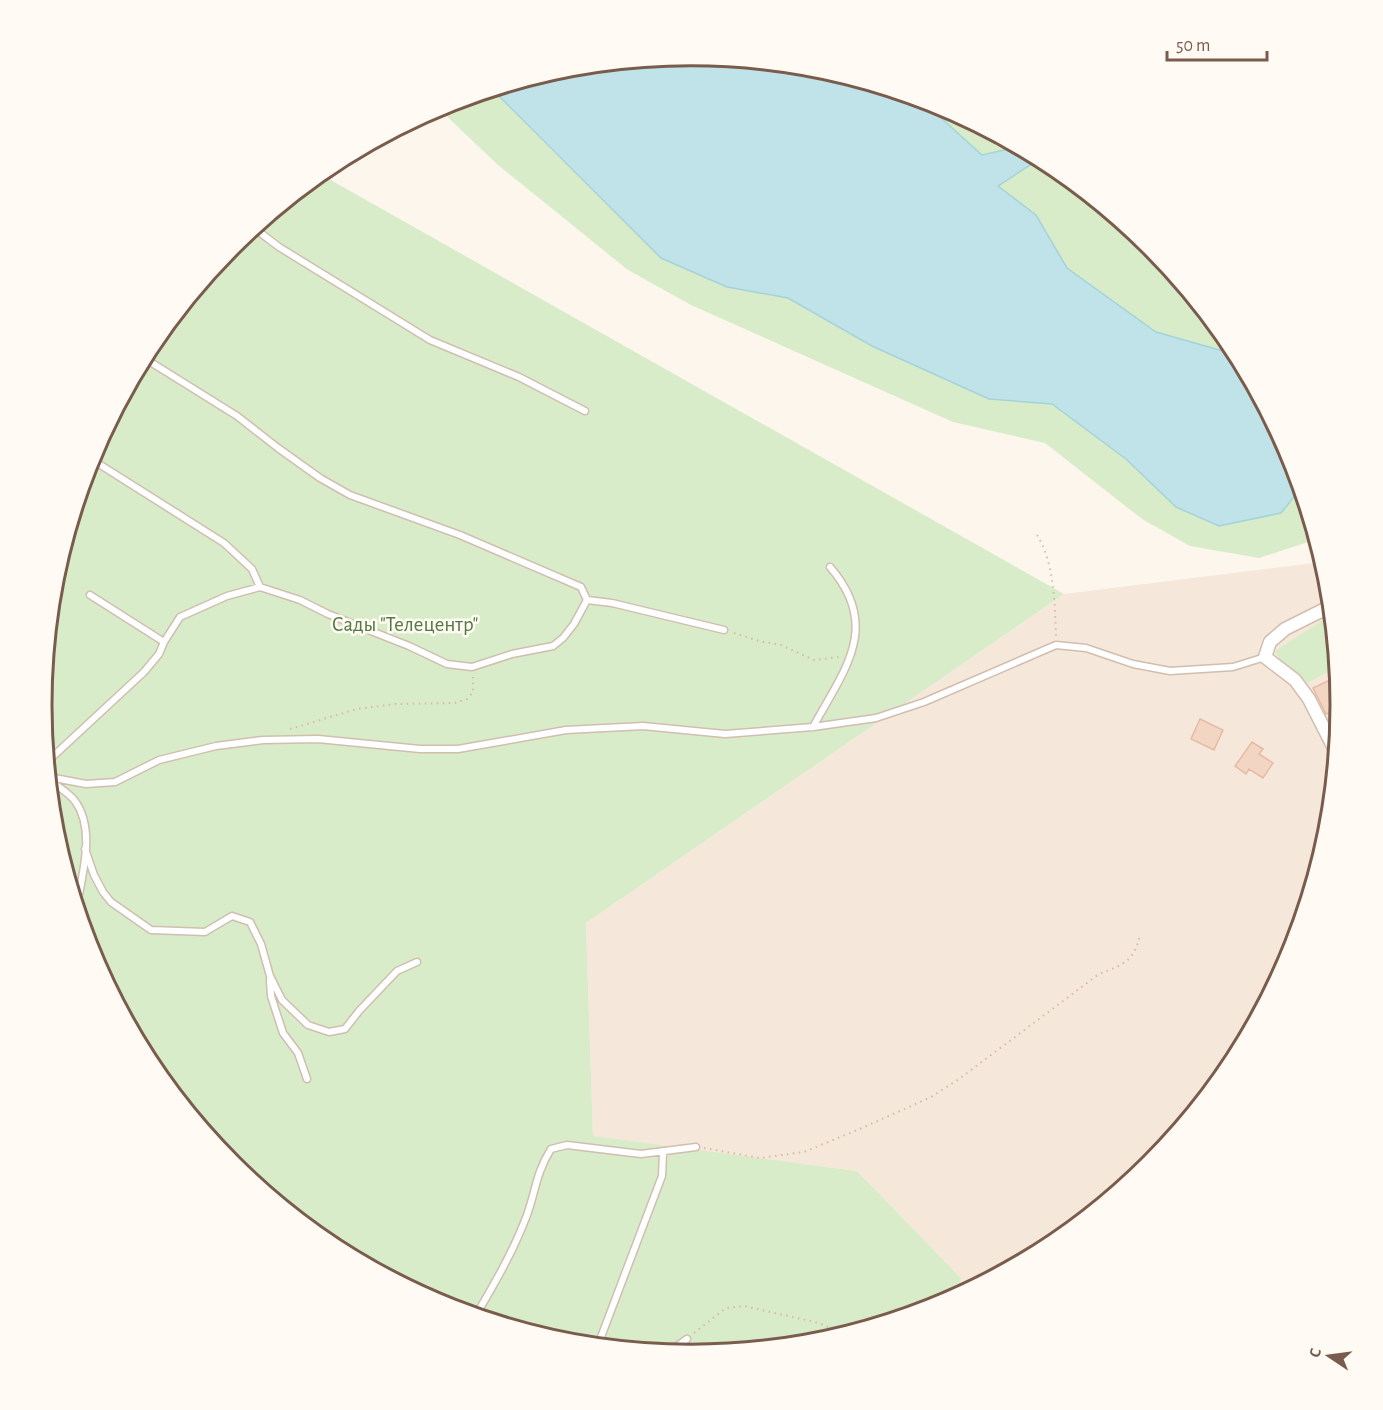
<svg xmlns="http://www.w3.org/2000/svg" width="1383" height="1410" viewBox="0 0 1383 1410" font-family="'Alegreya Sans',sans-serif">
	<rect width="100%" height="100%" fill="#fdf6ec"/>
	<!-- residential -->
	<path fill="#f5e8da" d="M1323,562L1329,579L1341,705L1328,832L1291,954L1231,1066L1151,1165L1052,1245L957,1296L961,1278L857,1171L593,1137L586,923L1064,594Z"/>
	<!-- green -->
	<path fill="#d8ecc9" d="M493,90L558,156L727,287L788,298L872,346L989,399L1052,404L1126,459L1176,507L1281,513L1301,488L1315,535L1308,542L1259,558L1190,546L1142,519L1045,443L953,422L691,305L628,270L498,165L438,108Z
		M920,99L940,105L1018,147L982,155Z
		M1044,161L1053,165L1151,246L1232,344L1237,355L1156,332L1067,268L1036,215L997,186L1033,163Z
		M320,174L1064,594L586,923L593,1136L857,1171L961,1278L957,1296L940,1305L818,1342L691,1354L564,1342L443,1305L330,1245L232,1164L151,1066L91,953L54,831L42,705L55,578L92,456L152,344L232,245Z
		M1326,618L1333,621L1338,676L1334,669L1307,683L1280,661L1275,651Z"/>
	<!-- water -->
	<path fill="#bfe3e8" stroke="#a5d3da" stroke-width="1.5" d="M692,56L819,68L920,99L982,155L1018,147L1044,161L1033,163L998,186L1036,215L1067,268L1156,332L1237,355L1292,457L1301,488L1281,513L1219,526L1176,507L1126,459L1052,404L989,399L872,346L788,298L727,287L661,258L493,90L565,68Z"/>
	<!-- building -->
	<path fill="#f3d5c3" stroke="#e6bba3" stroke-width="1.5" d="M1332,679L1340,699L1341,708L1326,714L1313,688Z
		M1200,719L1223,730L1214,750L1191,739Z
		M1252,742L1263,749L1259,754L1273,763L1263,778L1249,769L1246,774L1235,766Z"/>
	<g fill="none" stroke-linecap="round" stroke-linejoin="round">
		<!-- service casing -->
		<g stroke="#d1beb0" stroke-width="9">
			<path id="service" d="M254,228L279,247L430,340L519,377L585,411
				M91,459L224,543L252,569L260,587
				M90,595L164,642
				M587,600L612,603L724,630
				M813,727C844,670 882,627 830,567
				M48,761L144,672L159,654L164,642L180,617L227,596L260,587L300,600L328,614L409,646L447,664L472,667L512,654L553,646L563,638L574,624L587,600L581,587L460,535L350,495L320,478L278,448L237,416L144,358
				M49,777L86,784L115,782L159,760L216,746L263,740L318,739L420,749H458L566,730L643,726L725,734L813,727L876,718L924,702L1056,645L1086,648L1133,664L1170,671L1233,667L1265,657
				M49,780C57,786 69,793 75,801C96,830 82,874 77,906
				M85,849L94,875L103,892L111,902L151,930L205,932L232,916L250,922L261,944L270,976L282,1000L308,1025L329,1032L345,1029L359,1011L397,971L417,962
				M270,980L271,996L283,1033L298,1053L307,1079
				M476,1315C495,1283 514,1250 527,1215C536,1190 536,1173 551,1149L567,1145L641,1154L696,1147
				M598,1345L662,1176L663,1153
				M669,1352L687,1339"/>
		</g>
		<!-- minor casing -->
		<g stroke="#d1beb0" stroke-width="15">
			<path id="minor" d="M1331,606L1285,629L1270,642L1265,657L1295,680L1309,699L1336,752"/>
		</g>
		<!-- path -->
		<path stroke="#d9b8a5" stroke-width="2" stroke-dasharray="1.5 4.5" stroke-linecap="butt" d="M1037,535C1054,561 1055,605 1056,637
			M734,633L759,641L781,645L814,660L840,657
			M290,729L357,709L395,704L455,703L467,699L473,692V677
			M704,1148L760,1158L804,1152L862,1128L931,1097L959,1079L1099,974C1123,965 1135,961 1140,934
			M694,1333L726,1308L744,1306L819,1323L843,1334"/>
		<!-- service -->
		<use href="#service" stroke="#fff" stroke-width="6"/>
		<!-- minor -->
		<use href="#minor" stroke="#fff" stroke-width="12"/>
	</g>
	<g text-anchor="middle" stroke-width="5" stroke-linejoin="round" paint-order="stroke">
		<!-- park labels -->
		<g font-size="21" fill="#537a41" stroke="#fffaf3">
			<text x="405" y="631">Сады "Телецентр"</text>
		</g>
	</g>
	<!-- crop -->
	<path d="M0 0H1383V1410H0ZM52 705a639 639 0 1 1 1278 0a639 639 0 1 1-1278 0Z" fill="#fffaf3" fill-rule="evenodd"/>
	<path fill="none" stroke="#7a5c4d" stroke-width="3" d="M52 705a639 639 0 1 1 1278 0a639 639 0 1 1-1278 0Z"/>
	<!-- north arrow -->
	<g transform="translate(1329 1356) rotate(283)" stroke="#fffaf3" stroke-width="4.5" paint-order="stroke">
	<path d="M0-4.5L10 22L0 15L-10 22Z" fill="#7a5c4d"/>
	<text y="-9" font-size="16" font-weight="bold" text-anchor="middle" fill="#7a5c4d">С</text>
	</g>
	<!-- scale -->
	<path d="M1167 51v9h100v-9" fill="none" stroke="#7a5c4d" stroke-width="3"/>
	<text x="1176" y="51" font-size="18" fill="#7a5c4d" stroke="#fffaf3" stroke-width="4.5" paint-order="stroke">50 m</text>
</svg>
